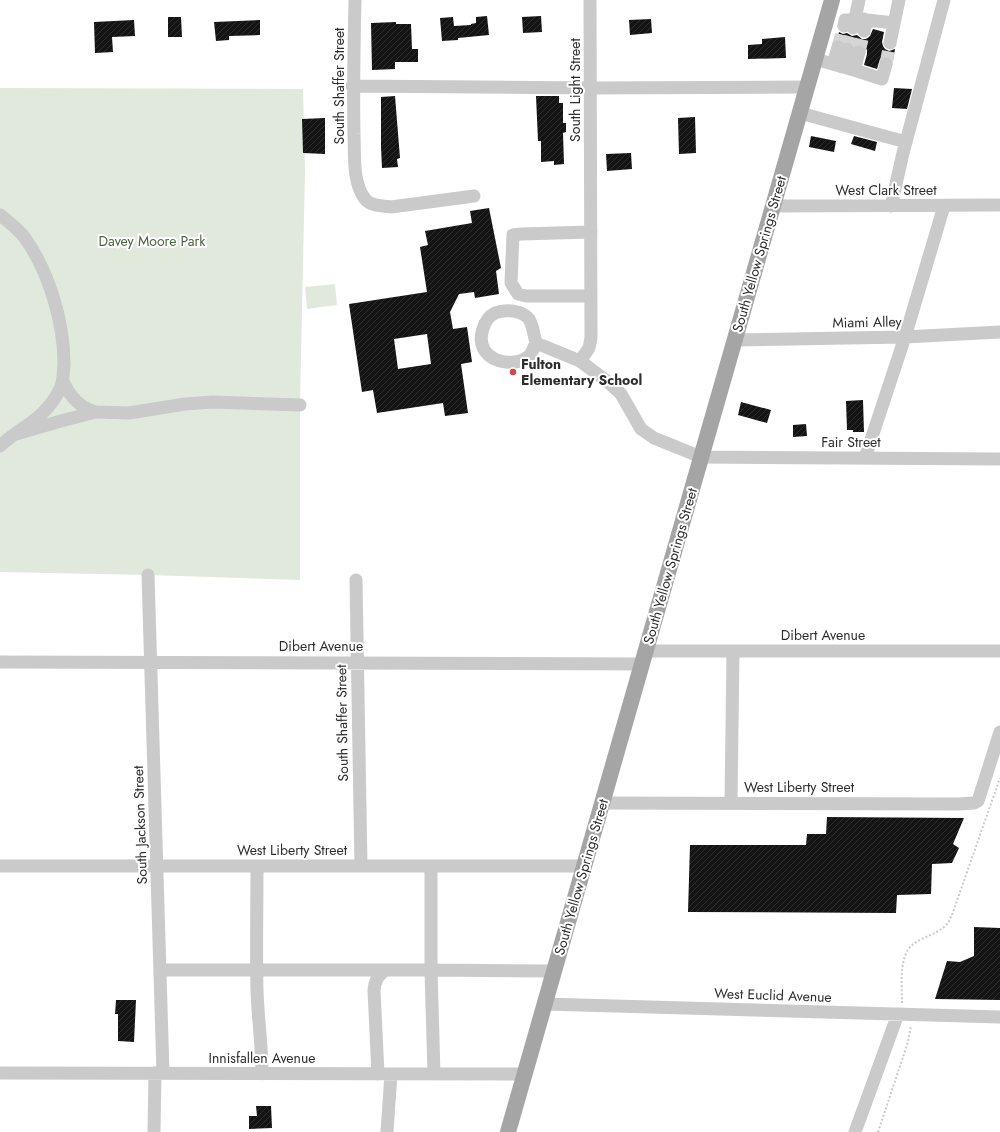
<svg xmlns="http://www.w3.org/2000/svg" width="1000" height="1132" viewBox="0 0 1000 1132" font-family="Jost,sans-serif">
	<defs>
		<pattern id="building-hatch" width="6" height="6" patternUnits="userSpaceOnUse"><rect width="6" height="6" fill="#141414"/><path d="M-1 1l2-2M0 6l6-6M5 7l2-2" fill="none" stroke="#2e2e2e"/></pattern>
	</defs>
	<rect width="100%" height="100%" fill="#fff"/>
	<!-- park -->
	<path fill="#e1e9dc" d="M0,88L303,89L305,171L300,405V580L148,575L0,572Z
		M335,284L337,305L307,309L305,287Z"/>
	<!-- building -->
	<path fill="url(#building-hatch)" fill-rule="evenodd" d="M487,16L489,35L458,38V40L442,41L440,18L453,17L454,26L471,25V24L476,23V17Z
		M541,16L542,32L523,33L522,17Z
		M168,17H181L182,37H168Z
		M651,19L652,33L630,35L629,20Z
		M134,20L135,36L112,37L113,52L95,53L94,22Z
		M260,20V35L229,36V40L216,41L214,22Z
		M396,22V24H411L412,49H418V62H395V69L372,70L371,23Z
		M873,29L884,32L882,42L883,46L885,49L889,51L895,49L893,60L888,56H884L880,59L877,69L864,65L867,54V50L864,46L861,44L854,46L850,41L844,42L837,39L839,32L843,34L847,33L852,36L857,35L862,39H866L870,36Z
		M785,37L786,58L748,59V45L762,44V39Z
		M894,88L912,89L907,109L892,108Z
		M395,96L400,158L397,159L398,167L382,168L381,147V97Z
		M536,96H559V103H563V123H566V132L563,133L564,164L554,165V161L541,162V141H538Z
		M695,117L696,153L679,154L678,118Z
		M325,118V154L303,153L302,119Z
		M811,136L836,141L834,152L809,147Z
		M854,136L877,142L875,151L851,144Z
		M631,153L632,169L607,171L606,154Z
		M489,208L501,268L496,271L499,294L475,298L474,292L459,294L450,312L453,329L467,327L472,362L461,364L468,413L445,416L443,403L377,413L373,390L362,392L349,304L427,292L420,247L428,245L425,231L472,223L470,211ZM427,334L431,364L398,369L394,339Z
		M863,400L864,432H853V430H847L846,401Z
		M741,402L771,410L767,423L738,415Z
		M806,424L807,436L793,437V425Z
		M827,817L964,818L953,844L959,848L952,863L932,864L931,894L897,895L896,913L688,912L690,845H806L807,834H826Z
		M974,927L1000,928V1000L935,999L947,961L960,962L974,956Z
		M116,1000H136L134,1042L118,1041V1014H115Z
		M256,1106H271L272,1128L249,1129V1116H257Z"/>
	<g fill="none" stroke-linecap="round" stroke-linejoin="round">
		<!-- minor-tunnel -->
		<path stroke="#d5d5d5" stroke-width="13" stroke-dasharray="13 6" stroke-linecap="butt" d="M838,47L844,26
			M847,49L853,28
			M859,52L864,31
			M886,64L890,43"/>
		<!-- path -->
		<path stroke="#cacaca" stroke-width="2" stroke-dasharray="2 2" stroke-linecap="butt" d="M902,1003C902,988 900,970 905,956C911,937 934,938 946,925C949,923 950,918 952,915L1000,778
			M878,1132L908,1042L911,1025"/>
		<!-- minor -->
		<path stroke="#cacaca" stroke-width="13" d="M355,0C354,45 353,89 354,134C355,154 352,182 365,199C370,206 383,206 391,207L474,196
			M844,26L845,20L864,19
			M853,28L859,0
			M864,31L867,20L894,23
			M890,43L899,0
			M815,59L854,70L859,52
			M833,64L838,47
			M842,67L847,49
			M854,70L882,79L886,64
			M352,86L591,88L807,87
			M800,113L906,142
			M772,206L1000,205
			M891,206L903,153L944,0
			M0,215C9,222 18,229 25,238C49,272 64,322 64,364C63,374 64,382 59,391C43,421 23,425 0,446
			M591,296H526L518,294L511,283L513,235L521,234L591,232
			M734,340L905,337L1000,332
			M536,343C534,347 532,353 529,356C517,366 494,364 485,351C477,340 483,319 495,313C505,309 522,310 529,319C533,326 534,335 536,343L580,361L608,382L621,394L641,429L654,438L701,457L1000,459
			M580,361L589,348L591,338L590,0
			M63,381C70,397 80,408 96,412
			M16,434L61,421L96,412L129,413L185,404L213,402L300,405
			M865,458L905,337L944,206
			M148,575L163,1073
			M356,580L361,866
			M646,651H1000
			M0,662L642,664
			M602,803L958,804L974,803L978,801L1000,732
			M731,803L733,651
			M0,866H584
			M257,866C257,908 256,950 257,991C258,1019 262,1046 262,1074
			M431,866V970L434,1074
			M160,970H431L554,971
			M545,1004L1000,1017
			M0,1073L525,1074
			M378,1074L374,990C375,980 378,976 385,970
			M154,1132L155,1073
			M387,1132L391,1074
			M855,1132L898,1014"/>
		<!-- major -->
		<path stroke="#a5a5a5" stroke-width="16" d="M508,1132L832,0"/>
	</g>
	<!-- markers -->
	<circle fill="#d04a43" stroke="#fff" stroke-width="1.5" cx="513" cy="372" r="4"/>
	<g text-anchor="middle" stroke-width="4" stroke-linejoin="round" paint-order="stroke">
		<!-- street labels -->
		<g font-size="14" fill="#2d2d2d" stroke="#fff">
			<text transform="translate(339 86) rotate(-90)" y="5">South Shaffer Street</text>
			<text transform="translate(575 90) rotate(-90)" y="5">South Light Street</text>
			<text x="886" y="195">West Clark Street</text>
			<text transform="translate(759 254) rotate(-74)" y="5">South Yellow Springs Street</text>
			<text transform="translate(867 322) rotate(-1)" y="5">Miami Alley</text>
			<text x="851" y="447">Fair Street</text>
			<text transform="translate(670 566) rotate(-74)" y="5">South Yellow Springs Street</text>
			<text x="823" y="640">Dibert Avenue</text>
			<text x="321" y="651">Dibert Avenue</text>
			<text transform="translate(342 723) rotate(-91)" y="5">South Shaffer Street</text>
			<text x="799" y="792">West Liberty Street</text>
			<text transform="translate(140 825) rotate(-92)" y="5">South Jackson Street</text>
			<text x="292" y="855">West Liberty Street</text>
			<text transform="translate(581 877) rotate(-74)" y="5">South Yellow Springs Street</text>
			<text transform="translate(773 995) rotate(2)" y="5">West Euclid Avenue</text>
			<text x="262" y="1063">Innisfallen Avenue</text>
		</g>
		<!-- park labels -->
		<g font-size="14" fill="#4c6340" stroke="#fff">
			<text x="152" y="246">Davey Moore Park</text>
		</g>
		<!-- poi labels -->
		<g font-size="14" font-weight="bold" fill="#2d2d2d" stroke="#fff" text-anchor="start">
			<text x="521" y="369">Fulton<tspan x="521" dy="16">Elementary School</tspan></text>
		</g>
	</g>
</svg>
